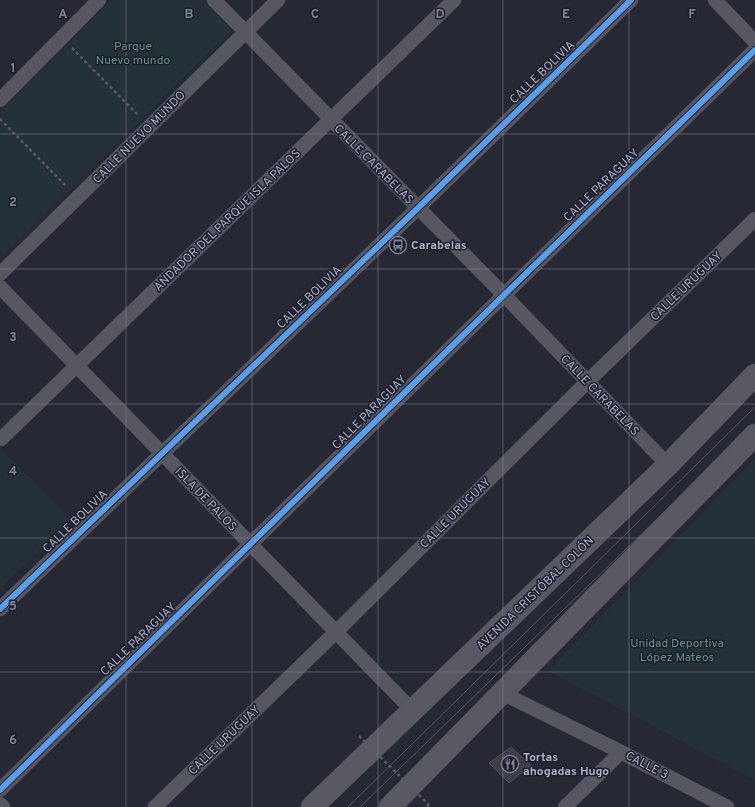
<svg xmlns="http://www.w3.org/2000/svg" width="755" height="807" viewBox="0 0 755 807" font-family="Overpass,sans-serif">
	<rect width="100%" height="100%" fill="#262833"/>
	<!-- green -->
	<path fill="#243139" d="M111,0H202L232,30L0,259V112Z
		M0,448L72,519L0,589Z
		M755,459V780L548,671Z"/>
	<!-- building -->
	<path fill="#3e3f49" stroke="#4e4f5b" d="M511,747L531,765L509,783L489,763Z"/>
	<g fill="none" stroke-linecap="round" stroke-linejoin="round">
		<!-- street casing -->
		<g stroke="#42444c" stroke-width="15">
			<path id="street" d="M214,0L504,295L668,465
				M715,0L755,42
				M0,100L99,0
				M0,274L278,0
				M0,287L413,711
				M1,439L454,0
				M0,609L418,208L631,0
				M502,693L621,752L727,807
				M0,790L504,295L755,50
				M0,804L3,807
				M155,807L336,632L587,382L755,219
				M565,807L621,752"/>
		</g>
		<!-- primary casing -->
		<g stroke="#434550" stroke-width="23">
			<path id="primary" d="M312,807L668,465L755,375
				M390,807L755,435"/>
		</g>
		<!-- path -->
		<path stroke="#595c65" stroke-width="2.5" stroke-dasharray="3 3" stroke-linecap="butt" d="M72,48L139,116
			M0,119L67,187
			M427,807L429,805"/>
		<!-- street -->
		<use href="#street" stroke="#565761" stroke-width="14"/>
		<!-- primary -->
		<use href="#primary" stroke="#585963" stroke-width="22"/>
		<!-- tram -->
		<path stroke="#55565e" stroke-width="1" d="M348,807L755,407
			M360,807L755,424"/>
		<!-- path-bridge -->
		<path stroke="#595c65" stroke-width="2.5" stroke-dasharray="3 3" stroke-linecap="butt" d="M359,736L429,805"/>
		<!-- cycleway casing -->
		<g stroke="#1a1d2d" stroke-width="8">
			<path id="cycleway" d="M0,609L418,208L631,0
				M0,790L504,295L755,50"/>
		</g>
		<!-- cycleway -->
		<use href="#cycleway" stroke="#5a9eea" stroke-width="6"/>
	</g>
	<!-- grid -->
	<path fill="none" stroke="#7f8292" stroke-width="1" stroke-opacity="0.55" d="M126,0V807M252,0V807M378,0V807M503,0V807M629,0V807M0,134H755M0,269H755M0,404H755M0,538H755M0,672H755"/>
	<!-- icons -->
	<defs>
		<g id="bus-ring" transform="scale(0.9)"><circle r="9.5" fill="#1a1d2d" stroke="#7f8292" stroke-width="1.5"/><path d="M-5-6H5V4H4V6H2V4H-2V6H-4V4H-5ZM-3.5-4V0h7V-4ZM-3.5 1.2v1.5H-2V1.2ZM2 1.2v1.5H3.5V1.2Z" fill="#7f8292"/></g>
		<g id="restaurant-ring" transform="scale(0.9)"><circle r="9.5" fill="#1a1d2d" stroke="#7f8292" stroke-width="1.5"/><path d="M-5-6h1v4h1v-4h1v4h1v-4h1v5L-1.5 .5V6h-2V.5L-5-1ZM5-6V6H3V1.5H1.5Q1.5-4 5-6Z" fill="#7f8292"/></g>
	</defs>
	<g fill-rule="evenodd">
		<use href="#bus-ring" x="398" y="245"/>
		<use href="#restaurant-ring" x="510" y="764"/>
	</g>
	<g text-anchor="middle" stroke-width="3" stroke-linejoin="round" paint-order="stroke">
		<!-- park labels -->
		<g font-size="12" fill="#67957e" stroke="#1a1d2d">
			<text x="133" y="50">Parque<tspan x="133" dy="14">Nuevo mundo</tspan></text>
			<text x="677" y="647">Unidad Deportiva<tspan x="677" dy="14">López Mateos</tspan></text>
		</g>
		<!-- street labels -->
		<g font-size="12" fill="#afb2c5" stroke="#1a1d2d">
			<text transform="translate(542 72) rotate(-44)" y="4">CALLE BOLIVIA</text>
			<text transform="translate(139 137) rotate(-45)" y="4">CALLE NUEVO MUNDO</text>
			<text transform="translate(374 164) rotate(45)" y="4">CALLE CARABELAS</text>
			<text transform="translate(601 185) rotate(-44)" y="4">CALLE PARAGUAY</text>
			<text transform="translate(227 220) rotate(-44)" y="4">ANDADOR DEL PARQUE ISLA PALOS</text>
			<text transform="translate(686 286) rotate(-44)" y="4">CALLE URUGUAY</text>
			<text transform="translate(309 297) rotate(-44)" y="4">CALLE BOLIVIA</text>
			<text transform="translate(600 395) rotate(46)" y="4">CALLE CARABELAS</text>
			<text transform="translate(369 412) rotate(-45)" y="4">CALLE PARAGUAY</text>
			<text transform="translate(206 499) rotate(46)" y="4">ISLA DE PALOS</text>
			<text transform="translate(455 513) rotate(-45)" y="4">CALLE URUGUAY</text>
			<text transform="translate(75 521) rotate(-44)" y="4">CALLE BOLIVIA</text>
			<text transform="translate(535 593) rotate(-44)" y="4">AVENIDA CRISTÓBAL COLÓN</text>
			<text transform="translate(138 639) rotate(-44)" y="4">CALLE PARAGUAY</text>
			<text transform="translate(224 740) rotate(-44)" y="4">CALLE URUGUAY</text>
			<text transform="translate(647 765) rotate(27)" y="4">CALLE 3</text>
		</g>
		<!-- poi labels -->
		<g font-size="12" font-weight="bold" fill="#afb2c5" stroke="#1a1d2d" text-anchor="start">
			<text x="411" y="249">Carabelas</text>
			<text x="523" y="761">Tortas<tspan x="523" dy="14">ahogadas Hugo</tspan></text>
		</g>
	</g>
	<g font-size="13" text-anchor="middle" font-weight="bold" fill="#7f8292" stroke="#1a1d2d" stroke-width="3" stroke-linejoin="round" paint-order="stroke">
		<text x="63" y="18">A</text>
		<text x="189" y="18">B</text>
		<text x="315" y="18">C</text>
		<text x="440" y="18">D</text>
		<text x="566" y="18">E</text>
		<text x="692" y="18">F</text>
		<text x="13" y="72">1</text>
		<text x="13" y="206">2</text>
		<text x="13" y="341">3</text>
		<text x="13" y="475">4</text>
		<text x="13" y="610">5</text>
		<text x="13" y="744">6</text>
	</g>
</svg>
